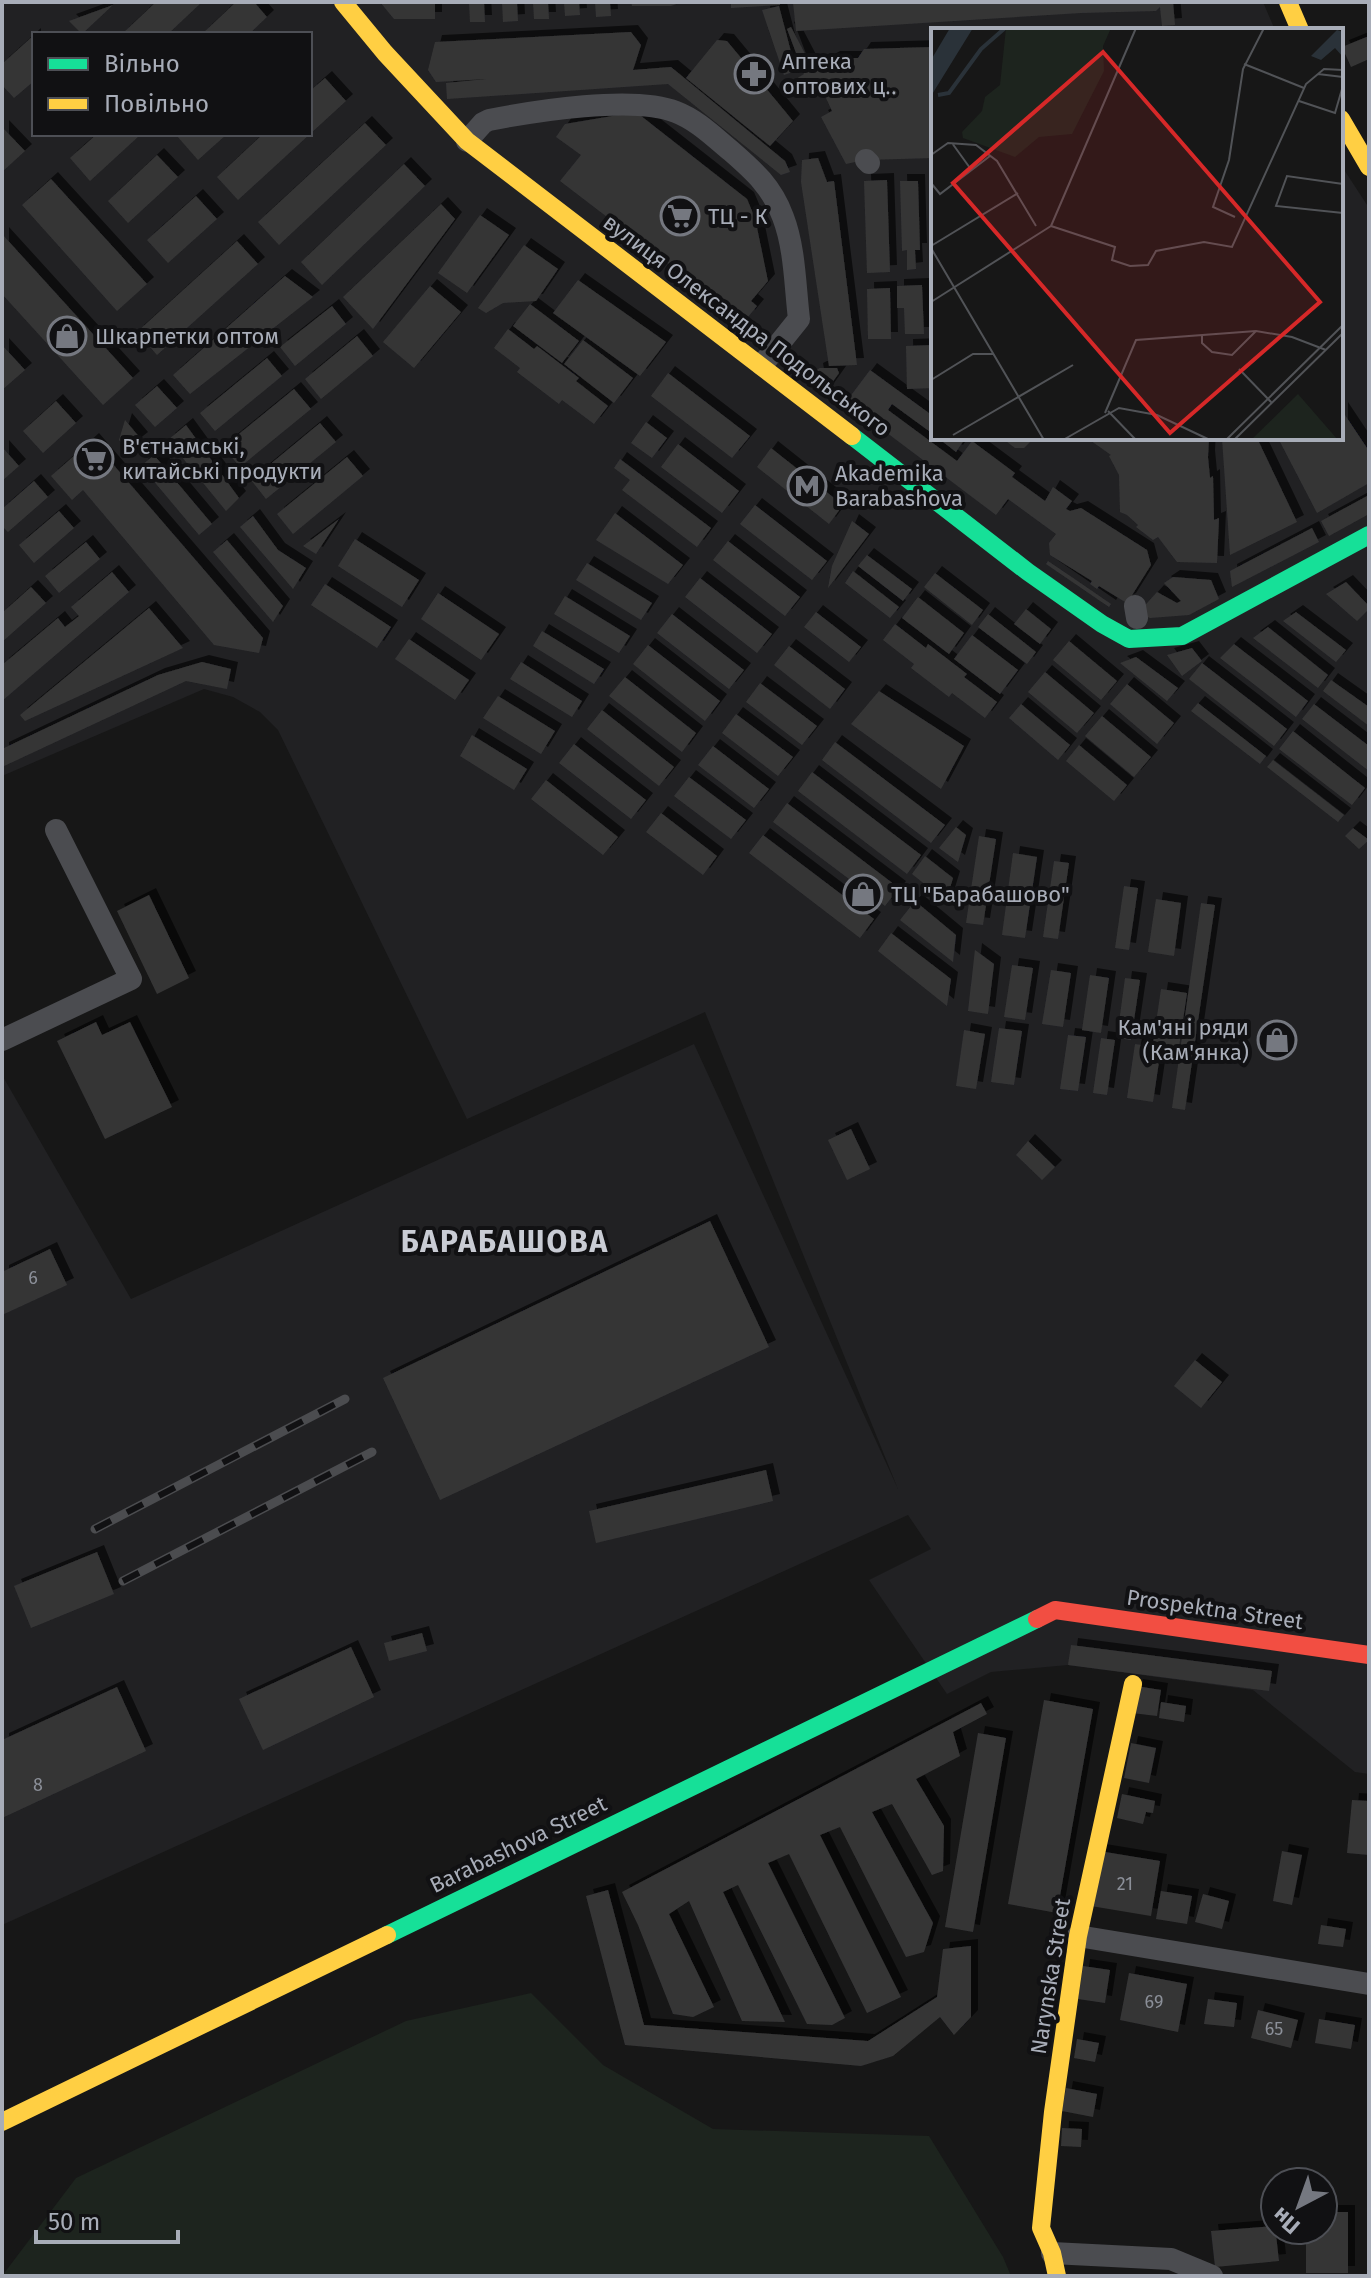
<svg xmlns="http://www.w3.org/2000/svg" width="1371" height="2278" viewBox="0 0 1371 2278" font-family="'Fira Sans',sans-serif">
	<defs>
		<filter id="shadow"><feDropShadow dx="7" dy="-7" stdDeviation="0" flood-color="#0009"/></filter>
	</defs>
	<rect width="100%" height="100%" fill="#171717"/>
	<!-- built -->
	<path fill="#212123" fill-rule="evenodd" d="M2,2H1263L1275,30H933V438H1341V165L1369,208V1774L1355,1772L1253,1690L1068,1665L991,1672L947,1694L869,1580L931,1549L908,1515L2,1925V1075L131,1299L694,1044L898,1489L705,1012L467,1119L278,730L260,712L233,697L204,689L2,776ZM34,34H310V134H34Z"/>
	<!-- green -->
	<path fill="#1d241e" d="M531,1993L603,2065L713,2129L929,2136L1003,2257L1011,2276H2L76,2178L406,2021Z"/>
	<!-- building -->
	<path fill="#353536" filter="url(#shadow)" d="M156,2H202L168,34H122Z
		M236,2H254L267,17L249,34H202Z
		M380,2H435V19H394Z
		M469,2H484L485,22H470Z
		M502,2H517L518,21L503,22Z
		M533,2H548L549,19H534Z
		M564,2H579L580,15L565,16Z
		M595,2H610L611,16L596,17Z
		M631,2H682L671,6H632Z
		M731,2H780V5L731,8Z
		M793,2H1173L1175,25L1162,26L1160,7L1156,11L1081,13L796,31Z
		M113,5L82,34L69,21Z
		M779,6L796,71L784,75L762,10Z
		M791,27L813,69L833,58H858L864,49L933,47V158L864,160L846,164L821,117L832,111L820,85L805,87L796,79L804,74L787,29Z
		M631,32L641,45L633,70L671,67L785,161L790,172L781,175L668,84L447,99L446,83L486,79L436,82L428,70L435,42Z
		M34,35V81L14,98L2,85V64Z
		M1369,36V59L1351,67L1342,47Z
		M717,40L727,41L793,121L770,146L686,78Z
		M325,78L346,101L310,134V91Z
		M636,112L747,199L755,218L768,281L751,301L757,306L748,317L742,312L738,317L560,181L581,155L556,137L565,124Z
		M365,123L386,145L279,245L258,222Z
		M2,127L25,151L2,172Z
		M97,134H136L139,136L90,181L70,158Z
		M180,134H227L198,160L177,136Z
		M263,134H310L238,200L217,177Z
		M157,155L178,177L128,223L108,201Z
		M818,158L827,182L834,181L857,365L829,366L801,182L802,160Z
		M404,164L425,186L322,285L301,262Z
		M51,179L147,284L117,311L22,205Z
		M887,180L890,272L867,273L864,181Z
		M900,181H918L920,250H915L916,269L907,270V250L902,251Z
		M196,196L217,219L168,263L147,240Z
		M441,204L455,219L373,329L343,297Z
		M480,215L509,235L467,293L438,273Z
		M2,234L133,378L103,405L2,294Z
		M237,241L258,264L157,355L137,332Z
		M524,245L558,269L536,301L503,303L486,313L478,308Z
		M285,276L313,297L190,394L173,375Z
		M578,280L666,342L640,376L553,313Z
		M922,285L924,334H905L904,308H897V286Z
		M430,286L461,312L414,368L383,342Z
		M890,288L891,339H868L867,289Z
		M530,304L579,341L562,363L513,326Z
		M332,306L346,324L295,366L280,347Z
		M508,329L534,349L537,346L579,378L576,381L608,406L594,424L562,400L559,404L517,372L520,368L494,348Z
		M357,336L373,356L321,399L305,379Z
		M583,340L633,378L614,403L564,364Z
		M2,345L25,370L2,390Z
		M933,345V388L907,389L906,346Z
		M267,358L282,376L215,431L200,413Z
		M820,368H837L839,373L827,390L818,382L816,370Z
		M870,370L933,416V434L892,404L888,410L957,461L972,441L1015,473L1012,477L1045,501L1053,487L1072,501L1066,509L1070,511L1081,508L1147,550L1151,565L1129,600L1125,602L1099,586L1097,589L1090,584L1092,581L1050,555L1049,543L1056,534L1008,499L996,515L846,402Z
		M668,373L750,436L732,458L651,396Z
		M157,386L177,408L155,427L135,405Z
		M294,389L311,409L240,467L223,447Z
		M56,401L76,423L43,453L23,431Z
		M1341,409L1369,451V483L1317,513L1278,438H1341Z
		M125,420L141,439L127,450L119,440Z
		M646,422L667,438L652,458L631,443Z
		M320,423L336,442L266,499L251,480Z
		M186,425L239,498L226,511L168,440Z
		M938,438H962L964,440L956,452Z
		M1002,438H1034L1024,448H1015Z
		M1087,438H1209L1208,457L1210,478L1213,476L1214,520L1219,518L1217,563L1177,562L1158,537L1153,540L1136,527L1138,525L1127,515L1120,512L1119,475L1109,456L1111,455Z
		M1222,438H1257L1297,522L1230,555Z
		M92,440L263,638L259,653L214,645L83,490L72,500L51,476Z
		M678,444L739,491L722,513L661,467Z
		M2,447L19,466L2,481Z
		M771,448L843,505L829,524L757,467Z
		M154,455L212,524L199,535L141,466Z
		M347,457L363,476L293,534L277,514Z
		M620,459L711,528L697,547L622,490L630,480L614,468Z
		M34,481L48,497L8,532L2,526V509Z
		M1369,495V514L1329,536L1321,521Z
		M755,505L827,561L812,580L740,524Z
		M59,511L74,528L34,563L19,545Z
		M615,513L683,565L668,584L596,540Z
		M253,516L278,550L306,568L293,589L240,527Z
		M339,519L316,554L303,546Z
		M852,521L869,534L828,588L832,566Z
		M1312,528L1319,542L1232,587L1230,571Z
		M355,539L419,580L402,607L338,566Z
		M227,540L283,606L273,622L213,552Z
		M728,541L800,597L785,616L713,560Z
		M86,542L100,559L59,593L45,576Z
		M867,555L912,589L903,601L858,566Z
		M1048,561L1079,582L1111,604L1109,607L1046,564Z
		M587,563L652,603L641,620L576,580Z
		M853,571L899,607L890,618L845,583Z
		M112,572L129,592L2,701V665L58,618L65,627L79,616L71,607Z
		M935,573L983,610L972,625L924,587Z
		M1173,577L1211,580L1219,599L1189,615L1150,618L1138,613L1157,592L1177,603L1181,601L1164,583Z
		M700,578L772,634L757,653L685,597Z
		M1346,582L1369,606V609L1357,621L1326,594Z
		M325,584L391,627L377,648L311,605Z
		M31,587L46,603L2,642V613Z
		M438,593L499,634L481,660L421,619Z
		M565,596L630,636L619,653L554,614Z
		M918,597L964,633L949,654L902,618Z
		M149,608L183,648L25,721L20,715Z
		M1026,609L1051,629L1040,644L1014,624Z
		M816,612L861,647L849,662L804,627Z
		M1296,612L1346,650L1336,662L1283,621Z
		M672,614L744,670L729,689L657,633Z
		M988,614L1036,652L1027,664L978,627Z
		M895,624L926,648L928,644L967,674L964,677L997,702L985,718L952,693L949,697L911,668L914,664L883,640Z
		M1268,627L1328,675L1318,688L1253,638Z
		M542,631L604,669L594,684L533,646Z
		M972,635L1018,670L1000,694L954,659Z
		M409,639L469,680L455,700L395,659Z
		M1069,641L1117,681L1101,700L1053,660Z
		M1234,644L1308,701L1296,717L1220,658Z
		M648,645L720,701L705,721L633,664Z
		M789,646L845,689L830,709L774,665Z
		M1192,648L1202,661L1182,676L1167,655Z
		M1136,657L1178,688L1167,701L1120,663Z
		M202,662L231,669L227,689L186,681L2,767V749L158,675Z
		M521,662L582,701L572,717L510,679Z
		M1202,663L1287,729L1274,746L1189,679Z
		M1045,672L1094,713L1077,733L1028,692Z
		M625,677L696,733L682,752L609,696Z
		M1331,680L1369,707V726L1323,691Z
		M760,683L817,726L802,745L746,702Z
		M1127,684L1174,723L1157,744L1110,704Z
		M879,691L964,746L941,789L851,724Z
		M498,696L555,731L541,754L483,718Z
		M1198,703L1266,756L1260,764L1191,711Z
		M1021,704L1070,745L1058,760L1009,718Z
		M1314,704L1369,746V771L1302,719Z
		M602,710L674,767L659,786L587,729Z
		M736,714L793,757L778,776L722,733Z
		M1102,716L1151,757L1134,777L1085,736Z
		M1293,731L1365,788L1352,805L1279,749Z
		M472,735L527,769L514,790L460,756Z
		M835,742L945,825L931,843L822,760Z
		M574,744L646,800L631,819L559,763Z
		M1079,745L1127,785L1114,801L1066,761Z
		M713,746L769,789L754,808L698,765Z
		M1273,760L1344,815L1338,822L1267,767Z
		M812,772L921,855L907,874L798,791Z
		M689,777L746,820L731,839L674,796Z
		M546,780L618,837L603,855L531,799Z
		M787,803L899,888L885,906L773,822Z
		M661,813L717,856L703,875L646,832Z
		M956,827L966,835L958,862L939,848Z
		M1353,828L1369,840L1359,849L1345,836Z
		M763,835L874,919L860,938L749,853Z
		M979,836L996,839L983,925L966,923Z
		M1013,853L1037,857L1025,938L1002,935Z
		M925,856L953,878L946,901L912,874Z
		M1054,861L1069,863L1058,939L1043,937Z
		M1124,886L1138,888L1129,950L1115,948Z
		M149,895L189,978L157,994L117,911Z
		M1156,899L1181,903L1174,956L1148,952Z
		M915,901L956,935L953,962L900,920Z
		M1201,903L1215,905L1185,1110L1172,1108Z
		M891,933L951,979L947,1006L878,951Z
		M975,950L994,964L988,1014L968,1011Z
		M1012,965L1033,968L1025,1020L1004,1017Z
		M1051,970L1071,973L1063,1027L1042,1024Z
		M1090,975L1109,978L1101,1033L1082,1030Z
		M1125,978L1140,980L1131,1040L1117,1038Z
		M1161,989L1187,993L1179,1047L1153,1044Z
		M96,1022L102,1035L130,1022L172,1107L105,1139L57,1041Z
		M999,1028L1022,1031L1014,1085L991,1082Z
		M964,1030L985,1034L976,1089L956,1086Z
		M1068,1035L1086,1037L1078,1091L1060,1089Z
		M1101,1038L1115,1040L1107,1095L1093,1093Z
		M1135,1044L1161,1048L1153,1102L1127,1098Z
		M851,1129L870,1169L847,1180L828,1140Z
		M1028,1141L1055,1167L1042,1180L1016,1155Z
		M710,1221L769,1347L440,1500L383,1378Z
		M50,1249L67,1285L2,1315V1272Z
		M1195,1360L1222,1382L1201,1408L1174,1386Z
		M766,1470L773,1501L596,1543L589,1511Z
		M97,1552L114,1594L31,1628L14,1586Z
		M422,1633L427,1651L389,1661L384,1643Z
		M1071,1645L1272,1671L1269,1691L1068,1665Z
		M351,1647L374,1697L263,1750L239,1699Z
		M1136,1686L1161,1690L1157,1716L1132,1713Z
		M117,1687L146,1751L2,1818V1740Z
		M1044,1700L1093,1709L1057,1913L1008,1904Z
		M1161,1702L1186,1706L1184,1722L1159,1718Z
		M981,1703L987,1714L953,1732L960,1756L916,1779L944,1826L943,1871L932,1875L892,1804L872,1812L933,1923L924,1952L906,1957L840,1827L820,1835L901,1997L867,2013L789,1854L768,1863L845,2018L832,2025L807,2024L738,1885L723,1892L785,2022L742,2021L689,1901L669,1914L714,2007L693,2017L673,2014L638,1925L622,1892Z
		M978,1733L1006,1738L973,1932L945,1927Z
		M1131,1743L1156,1748L1149,1783L1124,1778Z
		M1122,1794L1155,1801L1153,1813L1146,1812L1143,1824L1117,1818Z
		M1352,1800L1369,1801V1855L1347,1853Z
		M1099,1851L1160,1861L1151,1916L1091,1906Z
		M1282,1851L1302,1855L1292,1905L1273,1901Z
		M608,1890L644,2025L868,2041L937,1997L943,1949L971,1946V2017L954,2035L940,2017L893,2056L861,2066L625,2045L586,1896Z
		M1161,1891L1192,1896L1187,1924L1156,1919Z
		M1203,1894L1229,1901L1222,1929L1195,1922Z
		M1321,1925L1346,1929L1343,1947L1318,1944Z
		M1083,1966L1110,1970L1105,2003L1078,1999Z
		M1129,1973L1187,1984L1178,2032L1120,2020Z
		M1208,1999L1237,2003L1234,2027L1204,2024Z
		M1258,2010L1298,2020L1291,2048L1251,2038Z
		M1319,2019L1355,2025L1351,2049L1315,2043Z
		M1077,2039L1099,2043L1095,2062L1074,2058Z
		M1066,2088L1097,2094L1093,2117L1062,2111Z
		M1062,2128L1082,2129L1081,2147L1061,2146Z
		M1323,2212H1348V2273H1306V2230H1323Z
		M1275,2226L1279,2261L1215,2267L1211,2231Z"/>
	<g fill="none" stroke-linecap="round" stroke-linejoin="round">
		<!-- street -->
		<path stroke="#4b4c50" stroke-width="22" d="M467,141L483,123L489,120C535,111 634,95 676,112C697,120 714,137 731,151C754,171 772,187 783,217C795,248 795,286 799,319L762,365
			M866,160L869,163
			M1135,606L1137,618
			M2,1040L131,979L56,830
			M1078,1936L1369,1984
			M1052,2253L1171,2259L1212,2276"/>
		<!-- fast -->
		<path stroke="#16e098" stroke-width="18" d="M852,436L1028,572L1102,624L1129,639L1182,636L1369,535
			M387,1935L1037,1619"/>
		<!-- slow -->
		<path stroke="#ffcf43" stroke-width="18" d="M343,2L385,53L467,141L852,436
			M1288,2L1300,30
			M1341,119L1369,167
			M2,2122L387,1935
			M1057,2276L1052,2253L1041,2228L1053,2112L1078,1936L1133,1684"/>
		<!-- jam -->
		<path stroke="#f24e42" stroke-width="18" d="M1037,1619L1055,1610L1369,1655"/>
		<!-- rail casing -->
		<g stroke="#4b4c4f" stroke-width="9">
			<path id="rail" d="M95,1529L345,1399
				M123,1581L372,1452"/>
		</g>
		<!-- rail -->
		<use href="#rail" stroke="#111113" stroke-width="6" stroke-dasharray="18" stroke-linecap="butt"/>
	</g>
	<!-- icons -->
	<defs>
		<g id="pharmacy-ring" transform="scale(2)"><circle r="9.5" fill="#111113" stroke="#757880" stroke-width="1.5"/><path d="M-2-6h4v4h4v4h-4v4h-4v-4h-4v-4h4Z" fill="#757880"/></g>
		<g id="supermarket-ring" transform="scale(2)"><circle r="9.5" fill="#111113" stroke="#757880" stroke-width="1.5"/><path d="M-6-5.5h2.5l.6 2H6L4.5 2H-2.5L-4.4-4H-6ZM-1.5 3.2a1.3 1.3 0 1 0 .1 0ZM3 3.2a1.3 1.3 0 1 0 .1 0Z" fill="#757880"/></g>
		<g id="shop-ring" transform="scale(2)"><circle r="9.5" fill="#111113" stroke="#757880" stroke-width="1.5"/><path d="M-5-2.5h2.3a2.7 3.5 0 0 1 5.4 0H5L5.5 6h-11ZM-1.5-2.5h3a1.5 2.3 0 0 0-3 0Z" fill="#757880"/></g>
		<g id="metro-ring" transform="scale(2)"><circle r="9.5" fill="#111113" stroke="#757880" stroke-width="1.5"/><path d="M-5.5 5V-5H-3L0 0L3-5H5.5V5H3V-.5L0 4L-3-.5V5Z" fill="#757880"/></g>
	</defs>
	<g fill-rule="evenodd">
		<use href="#pharmacy-ring" x="754" y="74"/>
		<use href="#supermarket-ring" x="680" y="216"/>
		<use href="#shop-ring" x="67" y="336"/>
		<use href="#supermarket-ring" x="94" y="459"/>
		<use href="#metro-ring" x="807" y="486"/>
		<use href="#shop-ring" x="863" y="894"/>
		<use href="#shop-ring" x="1277" y="1040"/>
	</g>
	<g text-anchor="middle" stroke-width="8" stroke-linejoin="round" paint-order="stroke">
		<!-- number labels -->
		<g font-size="18" fill="#8b8f98">
			<text x="33" y="1284">6</text>
			<text x="38" y="1791">8</text>
			<text x="1125" y="1890">21</text>
			<text x="1154" y="2008">69</text>
			<text x="1274" y="2035">65</text>
		</g>
		<!-- poi labels -->
		<g font-size="22" fill="#a8adb8" stroke="#111113" text-anchor="start">
			<text x="782" y="69">Аптека<tspan x="782" dy="25">оптових ц‥</tspan></text>
			<text x="708" y="224">ТЦ - К</text>
			<text x="95" y="344">Шкарпетки оптом</text>
			<text x="122" y="454">В'єтнамські,<tspan x="122" dy="25">китайські продукти</tspan></text>
			<text x="835" y="481">Akademіka<tspan x="835" dy="25">Barabashova</tspan></text>
			<text x="891" y="902">ТЦ "Барабашово"</text>
			<text x="1249" y="1035" text-anchor="end">Кам'яні ряди<tspan x="1249" dy="25">(Кам'янка)</tspan></text>
		</g>
		<!-- street labels -->
		<g font-size="22" fill="#a8adb8" stroke="#111113">
			<text transform="translate(747 325) rotate(37)" y="8">вулиця Олександра Подольського</text>
			<text transform="translate(1215 1609) rotate(8)" y="8">Prospektna Street</text>
			<text transform="translate(518 1844) rotate(-26)" y="8">Barabashova Street</text>
			<text transform="translate(1050 1976) rotate(-81)" y="8">Narynska Street</text>
		</g>
		<!-- district labels -->
		<g font-size="30" font-weight="bold" letter-spacing="2" fill="#c9ccd4" stroke="#111113">
			<text x="505" y="1252">БАРАБАШОВА</text>
		</g>
	</g>
	<!-- overview -->
	<g transform="translate(931 28)">
		<rect width="412" height="412" fill="#171717"/>
		<path d="M75,0H180L172,18L173,43L141,106L108,109L84,129L32,110L31,104L51,83L54,69L69,57ZM367,366L407,412H320Z" fill="#1d241e"/>
		<path d="M19,0H42L0,68V32ZM406,2L412,4V29L404,20L390,32L380,28Z" fill="#2a3239"/>
		<path fill="none" stroke="#2a3239" stroke-width="4" d="M7,67L18,65L50,21L74,0"/>
		<path fill="none" stroke="#515357" stroke-width="2" d="M313,36L373,60M387,46L412,49M368,73L404,85L411,61M21,115L39,140M0,127L17,115L45,117L66,133L105,198M0,155L9,166L59,128M412,156L356,148L345,178L412,185M304,189L282,179L298,132L312,41L333,0M120,198L184,219L181,232L199,238L217,237L225,223L273,214L301,219L375,56L393,41L412,42M120,198L205,0M0,218L87,165M0,220L113,412M0,274L120,198M271,307V315L281,324L301,327L325,303M308,341L341,375M0,352L42,326H63M177,383L205,412M174,385L205,312L325,303L361,309L395,322M22,407L142,337M132,412L188,380L226,387L279,412M295,412L412,297M303,412L412,305"/>
		<path fill="#d62828" fill-opacity="0.15" stroke="#d62828" stroke-width="4" d="M172,24L389,274L239,405L22,155Z"/>
		<rect width="412" height="412" fill="none" stroke="#a8adb8" stroke-width="4"/>
	</g>
	<!-- border -->
	<rect width="1371" height="2278" fill="none" stroke="#a8adb8" stroke-width="8"/>
	<!-- legend -->
	<rect x="32" y="32" width="280" height="104" fill="#111113" stroke="#4d4f55" stroke-width="2"/>
	<rect x="48" y="58" width="40" height="12" fill="#16e098" stroke="#4d4f55" stroke-width="2"/>
	<text x="104" y="72" font-size="24" fill="#a8adb8">Вільно</text>
	<rect x="48" y="98" width="40" height="12" fill="#ffcf43" stroke="#4d4f55" stroke-width="2"/>
	<text x="104" y="112" font-size="24" fill="#a8adb8">Повільно</text>
	<!-- north arrow -->
	<g transform="translate(1299 2206) rotate(221)"><circle r="38" fill="#111113" stroke="#4d4f55" stroke-width="2"/>
	<path d="M0-6L14 30L0 20L-14 30Z" fill="#757880"/>
	<text y="-12" font-size="22" font-weight="bold" text-anchor="middle" fill="#a8adb8">Пн</text>
	</g>
	<!-- scale -->
	<path d="M36 2230v12h142v-12" fill="none" stroke="#a8adb8" stroke-width="4"/>
	<text x="48" y="2230" font-size="24" fill="#a8adb8" stroke="#111113" stroke-width="6" paint-order="stroke">50 m</text>
</svg>
